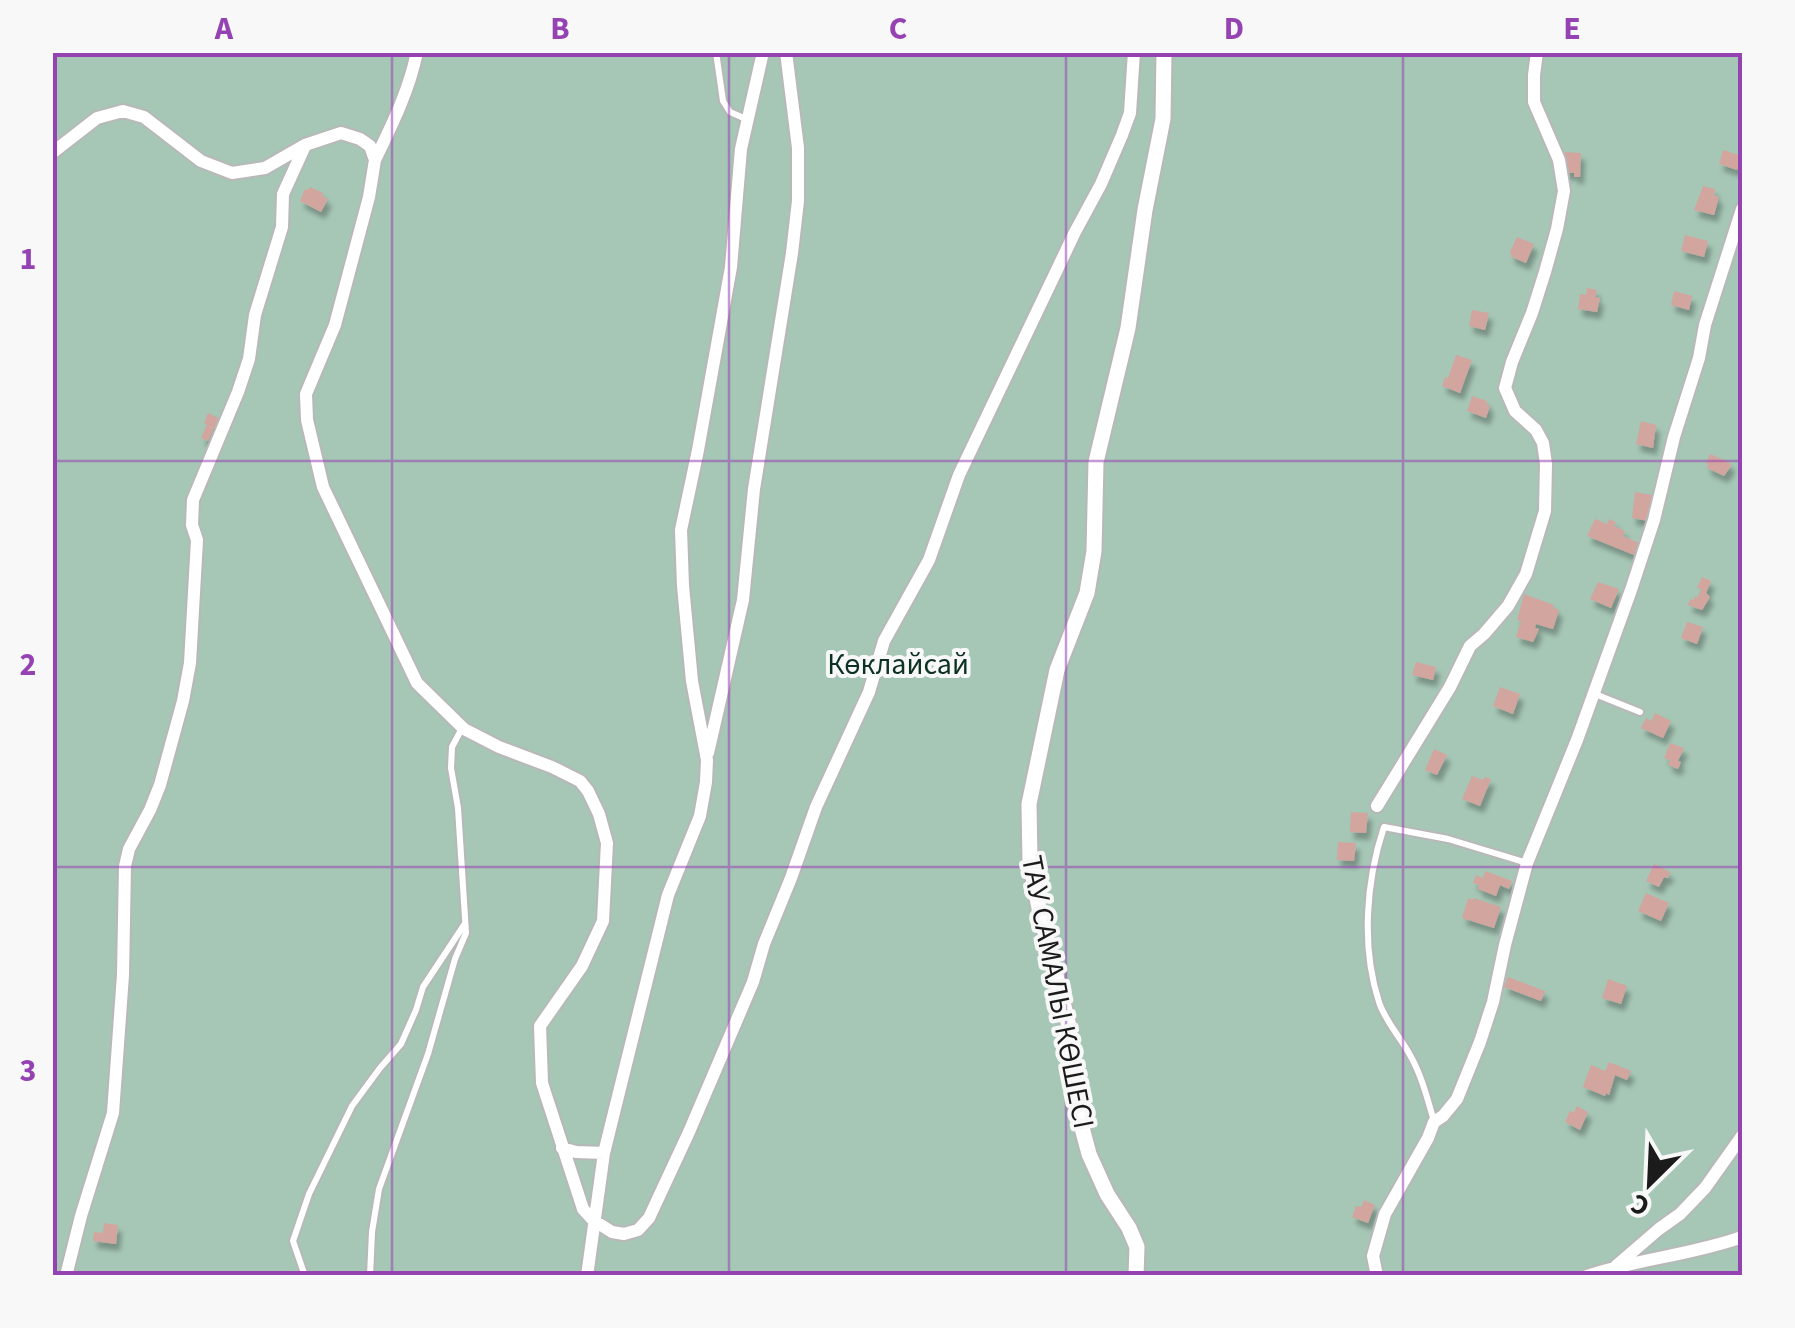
<svg xmlns="http://www.w3.org/2000/svg" width="1795" height="1328" viewBox="0 0 1795 1328" font-family="'Source Sans 3',sans-serif">
	<defs>
		<filter id="shadow"><feDropShadow dx="4" dy="7" stdDeviation="2.5" flood-color="#0004"/></filter>
	</defs>
	<rect width="100%" height="100%" fill="#eaeaec"/>
	<!-- garden -->
	<path fill="#a6c7b6" d="M53,53H1742V1275H53Z"/>
	<!-- building -->
	<path fill="#d2a59e" filter="url(#shadow)" d="M1723,150L1742,156L1737,170L1719,164Z
		M1565,152L1581,153L1580,177H1574V173H1564Z
		M1703,186L1715,189L1714,195L1719,197L1714,215L1694,210Z
		M310,187L323,193L322,196L328,199L321,212L300,201L305,189L308,190Z
		M1685,235L1708,241L1704,257L1681,251Z
		M1517,237L1534,244L1526,263L1512,257L1510,252Z
		M1587,288L1597,290L1595,297L1600,298L1597,312L1578,309L1580,294L1586,295Z
		M1674,291L1692,296L1689,310L1671,305Z
		M1472,310L1489,313L1485,330L1469,326Z
		M1456,355L1472,360L1460,393L1442,386L1445,377L1448,378Z
		M1472,396L1487,401V405L1490,406L1486,418L1467,411Z
		M208,413L222,420L217,430L214,428L208,441L201,438L207,425L204,423Z
		M1641,421L1656,425L1653,448L1636,444Z
		M1710,454L1729,462L1731,466L1724,476L1707,468L1708,464L1706,463Z
		M1635,492L1652,495L1648,521L1632,518Z
		M1595,519L1607,524L1609,519L1616,522L1614,526L1625,531L1623,536L1639,543L1634,555L1587,536Z
		M1702,577L1711,581L1706,593L1710,597L1702,610L1688,605L1690,599L1694,600L1695,596L1698,597L1701,589L1697,588Z
		M1598,582L1619,589L1611,608L1590,599Z
		M1524,594L1554,605L1553,608L1559,610L1553,629L1536,624L1535,628L1539,629L1533,642L1516,637L1521,621L1517,620Z
		M1687,622L1703,627L1697,644L1681,638Z
		M1416,662L1436,667L1433,680L1412,675Z
		M1500,687L1520,694L1513,714L1493,706Z
		M1655,713L1671,721L1663,738L1641,728L1646,718L1651,721Z
		M1670,743L1684,748L1678,761L1681,762L1678,769L1668,765L1670,760L1664,758Z
		M1434,749L1447,755L1437,775L1425,770Z
		M1472,776L1483,780L1485,777L1491,779L1480,806L1462,799Z
		M1351,812L1368,813L1366,833L1350,832Z
		M1338,842L1356,843L1354,861L1337,860Z
		M1654,864L1670,872L1668,878L1664,877L1659,887L1646,881Z
		M1485,871L1512,881L1509,889L1500,885L1496,896L1478,889L1479,885L1473,883L1476,875L1483,878Z
		M1646,893L1669,903L1661,921L1638,911Z
		M1468,898L1473,900L1474,898L1501,907L1494,928L1462,918Z
		M1508,977L1545,991L1541,1001L1504,987Z
		M1608,979L1627,986L1621,1004L1602,998Z
		M1609,1062L1631,1071L1627,1080L1615,1075L1609,1095L1606,1093L1605,1096L1583,1087L1591,1065L1605,1071Z
		M1577,1106L1588,1112L1580,1130L1565,1122L1570,1111L1574,1112Z
		M1364,1200L1375,1205L1368,1223L1352,1217L1356,1206L1361,1207Z
		M104,1223L118,1225L116,1244L93,1241L94,1232L103,1233Z"/>
	<g fill="none" stroke-linecap="round" stroke-linejoin="round">
		<!-- service casing -->
		<g stroke="#b8b8b9" stroke-width="10">
			<path id="service" d="M716,52L723,101L730,112L746,119
				M1595,694L1640,712
				M1434,1121C1427,1098 1422,1076 1410,1055C1401,1038 1385,1021 1379,1002C1361,947 1366,881 1384,827L1448,839L1527,863
				M305,1276L293,1241L309,1194L352,1106L380,1068L401,1044L416,1010L423,987L464,925
				M370,1276L372,1232L379,1189L428,1054L455,959L466,933L458,808L451,768L452,747L460,732L464,729"/>
		</g>
		<!-- minor casing -->
		<g stroke="#b8b8b9" stroke-width="16">
			<path id="minor" d="M52,153L97,118L123,111L144,117L201,161L232,173L265,168L305,145L341,133L360,139L370,146L375,160L369,197L335,325L306,394L307,420L323,487L417,683L464,729L499,747L552,767L580,781L588,791L599,814L607,843L603,921L582,966L540,1026L542,1083L583,1209L593,1220L612,1232L624,1234L638,1230L649,1218L689,1132L753,982L764,944L791,878L816,807L869,692L884,641L929,560L959,475L1075,232L1101,184L1122,135L1130,113L1134,52
				M375,160C392,125 409,91 417,52
				M708,753L743,600L754,489L792,253L798,201V148L786,52
				M1377,806L1450,687L1470,646L1484,634L1508,606L1526,574L1545,511L1546,464L1543,443L1536,430L1515,411L1505,388L1512,362L1532,313L1545,272L1557,229L1564,191L1559,160L1534,102V75L1537,52
				M562,1148L576,1152L604,1153
				M1616,1266L1659,1229L1680,1214L1705,1188L1742,1136
				M66,1276L81,1216L113,1113L123,975L125,866L129,849L150,810L160,785L183,701L190,663L197,540L192,525L193,500L238,392L249,359L255,315L282,227L283,194L304,148
				M587,1276L604,1153L668,895L700,816L706,782L707,760L692,681L683,586L681,530L698,450L731,267L741,149L763,52
				M1377,1276L1373,1256L1385,1214L1428,1138L1434,1122L1443,1116L1457,1099L1480,1042L1493,1002L1505,945L1527,863L1577,740L1631,590L1654,520L1674,437L1699,358L1705,325L1742,209
				M1587,1276C1637,1259 1692,1255 1742,1237"/>
		</g>
		<!-- tertiary casing -->
		<g stroke="#b8b8b9" stroke-width="19">
			<path id="tertiary" d="M1136,1276L1137,1247L1129,1228L1107,1194L1089,1154L1077,1109L1069,1026L1040,913L1030,862L1029,804L1057,670L1087,593L1094,551L1096,462L1128,328L1145,210L1163,119L1164,52"/>
		</g>
		<!-- service -->
		<use href="#service" stroke="#fff" stroke-width="6"/>
		<!-- minor -->
		<use href="#minor" stroke="#fff" stroke-width="12"/>
		<!-- tertiary -->
		<use href="#tertiary" stroke="#fff" stroke-width="15"/>
	</g>
	<!-- grid -->
	<path fill="none" stroke="#9543b3" stroke-width="2.5" stroke-opacity="0.55" d="M392,52V1276M729,52V1276M1066,52V1276M1403,52V1276M52,461H1742M52,867H1742"/>
	<g text-anchor="middle" stroke-width="8" stroke-linejoin="round" paint-order="stroke">
		<!-- park labels -->
		<g font-size="30" fill="#0d3122" stroke="#f8f8f9">
			<text x="898" y="674">Көклайсай</text>
		</g>
		<!-- street labels -->
		<g font-size="30" fill="#1b1b1b" stroke="#f8f8f9">
			<text transform="translate(1058 992) rotate(79)" y="10">ТАУ САМАЛЫ КӨШЕСІ</text>
		</g>
	</g>
	<!-- border -->
	<rect width="1795" height="1328" fill="none" stroke="#f8f8f9" stroke-width="110"/>
	<!-- north arrow -->
	<g transform="translate(1650 1183) rotate(204)" stroke="#f8f8f9" stroke-width="8" paint-order="stroke">
	<path d="M0-8L18 38L0 25L-18 38Z" fill="#1b1b1b"/>
	<text y="-15" font-size="28" font-weight="bold" text-anchor="middle" fill="#1b1b1b">С</text>
	</g>
	<rect x="55" y="55" width="1685" height="1218" fill="none" stroke="#9543b3" stroke-width="4"/>
	<g font-size="32" text-anchor="middle" font-weight="bold" fill="#9543b3">
		<text x="224" y="39">A</text>
		<text x="560" y="39">B</text>
		<text x="898" y="39">C</text>
		<text x="1234" y="39">D</text>
		<text x="1572" y="39">E</text>
		<text x="28" y="269">1</text>
		<text x="28" y="675">2</text>
		<text x="28" y="1081">3</text>
	</g>
</svg>
